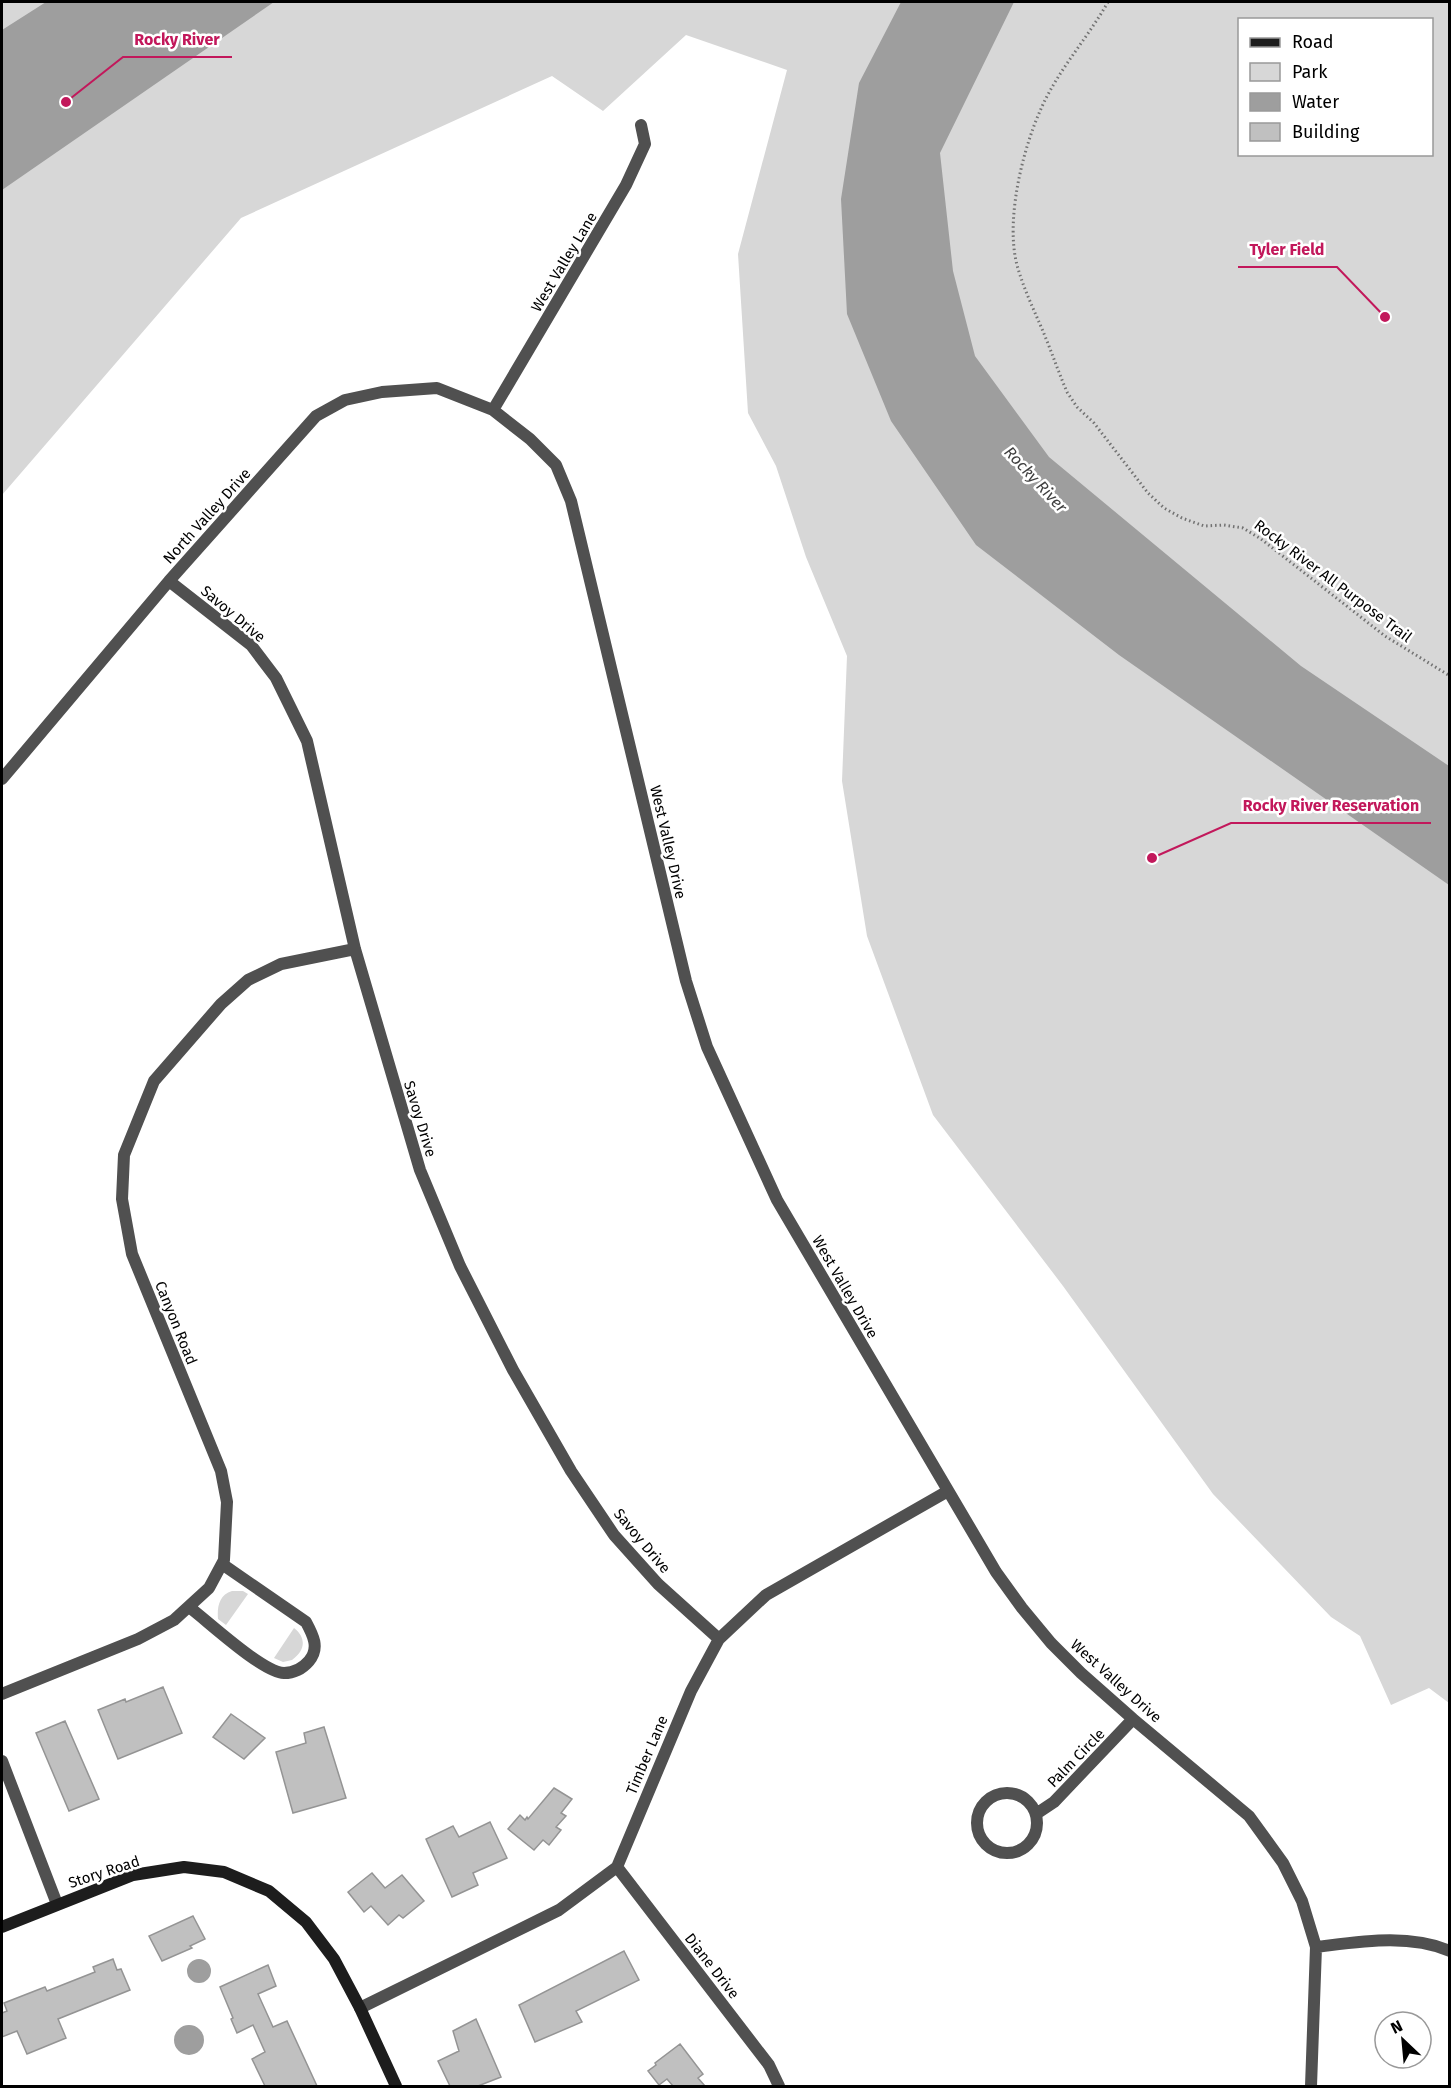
<svg xmlns="http://www.w3.org/2000/svg" width="1451" height="2088" viewBox="0 0 1451 2088" font-family="'Fira Sans',sans-serif">
	<rect width="100%" height="100%" fill="#fff"/>
	<!-- green -->
	<path fill="#d7d7d7" fill-rule="evenodd" d="M2,2H1449V1703L1429,1688L1391,1705L1360,1636L1331,1617L1213,1494L1063,1286L933,1115L867,936L842,781L847,656L806,557L776,466L748,413L738,254L787,70L686,35L603,111L552,76L241,218L2,495ZM1240,20H1432V154H1240Z
		M232,1591H243L248,1594L226,1625L218,1619C217,1607 219,1595 232,1591Z
		M294,1628C307,1638 305,1651 292,1660L283,1662L274,1658Z"/>
	<!-- water -->
	<path fill="#9e9e9e" d="M46,2H274L2,190V30Z
		M901,2H1014L940,153L953,271L975,356L1049,457L1301,666L1449,766V885L1119,655L976,545L891,421L847,314L841,199L859,83Z
		M187 1971a12 12 0 1 1 24 0a12 12 0 1 1-24 0Z
		M174 2040a15 15 0 1 1 30 0a15 15 0 1 1-30 0Z"/>
	<!-- building -->
	<path fill="#c0c0c0" stroke="#949494" stroke-width="1.5" d="M163,1687L182,1733L118,1759L98,1710L125,1699L126,1702Z
		M231,1714L265,1738L244,1759L213,1737Z
		M65,1721L99,1799L69,1811L36,1733Z
		M324,1727L346,1798L293,1813L276,1752L306,1743L304,1733Z
		M554,1788L572,1799L561,1813L566,1816L556,1827L561,1830L549,1845L543,1840L534,1850L508,1829L520,1815L525,1820L527,1817L528,1819Z
		M490,1822L507,1858L473,1873L478,1885L452,1897L426,1839L453,1826L459,1837Z
		M372,1873L385,1888L402,1875L424,1901L403,1918L399,1915L388,1925L371,1906L364,1912L348,1892Z
		M193,1916L205,1939L190,1946L192,1948L162,1961L149,1936Z
		M624,1951L639,1980L576,2011L582,2022L535,2042L519,2005Z
		M113,1959L117,1970L121,1969L130,1990L58,2019L66,2038L27,2054L17,2031L2,2037V2013L7,2011L4,2003L45,1987L47,1991L95,1972L93,1967Z
		M268,1965L276,1986L258,1994L273,2027L287,2021L317,2086H265L252,2059L265,2052L253,2025L237,2033L231,2019L233,2018L220,1987Z
		M476,2019L501,2077L478,2086H450L438,2061L459,2051L453,2031Z
		M680,2044L703,2074L698,2078L705,2086H673L667,2079L659,2085L648,2071L656,2065L655,2063Z"/>
	<g fill="none" stroke-linecap="round" stroke-linejoin="round">
		<!-- path -->
		<path stroke="#727272" stroke-width="3" stroke-dasharray="1.5 3" stroke-linecap="butt" d="M1108,2C1091,32 1068,59 1051,89C1026,132 1004,216 1017,265C1023,287 1033,308 1042,329C1051,350 1058,371 1067,392L1077,407L1094,423L1148,493L1164,508L1182,518L1204,526L1224,525L1243,528L1261,539L1385,636L1450,676"/>
		<!-- street -->
		<path stroke="#505050" stroke-width="12" d="M493,410L626,185L645,144L641,125
			M169,581L251,645L276,678L307,741L355,949L420,1170L460,1266L513,1370L571,1471L614,1535L658,1584L719,1639
			M2,779L169,581L316,416L345,400L382,392L437,388L493,410L530,439L556,465L571,501L686,981L707,1047L777,1200L996,1572L1022,1608L1051,1643L1081,1673L1133,1719L1249,1816L1283,1863L1302,1901L1316,1947L1311,2086
			M189,1607C209,1622 262,1672 284,1673C294,1673 303,1668 309,1661C320,1648 313,1635 306,1622L222,1564
			M2,1694L138,1639L174,1620L209,1588L224,1560L227,1502L221,1471L132,1254L122,1199L124,1155L154,1081L221,1004L248,980L281,964L355,949
			M2,1761L57,1904
			M977 1823a30 30 0 1 1 60 0a30 30 0 1 1-60 0Z
			M1036,1814L1054,1802L1133,1719
			M617,1867L769,2065L779,2086
			M1316,1947C1358,1942 1408,1933 1450,1951
			M360,2008L559,1910L617,1867L691,1691L719,1639L766,1595L948,1491"/>
		<!-- secondary -->
		<path stroke="#1d1d1d" stroke-width="12" d="M2,1927L133,1875L184,1867L224,1872L269,1891L306,1922L334,1959L360,2008L396,2086"/>
	</g>
	<g text-anchor="middle" stroke-width="5" stroke-linejoin="round" paint-order="stroke">
		<!-- street labels -->
		<g font-size="15" fill="#000" stroke="#fff">
			<text transform="translate(564 262) rotate(-59)" y="5">West Valley Lane</text>
			<text transform="translate(207 516) rotate(-48)" y="5">North Valley Drive</text>
			<text transform="translate(1333 581) rotate(37)" y="5">Rocky River All Purpose Trail</text>
			<text transform="translate(233 614) rotate(40)" y="5">Savoy Drive</text>
			<text transform="translate(668 842) rotate(77)" y="5">West Valley Drive</text>
			<text transform="translate(420 1119) rotate(73)" y="5">Savoy Drive</text>
			<text transform="translate(845 1287) rotate(60)" y="5">West Valley Drive</text>
			<text transform="translate(176 1323) rotate(68)" y="5">Canyon Road</text>
			<text transform="translate(642 1541) rotate(50)" y="5">Savoy Drive</text>
			<text transform="translate(1116 1681) rotate(42)" y="5">West Valley Drive</text>
			<text transform="translate(647 1755) rotate(-67)" y="5">Timber Lane</text>
			<text transform="translate(1076 1758) rotate(-46)" y="5">Palm Circle</text>
			<text transform="translate(104 1872) rotate(-18)" y="5">Story Road</text>
			<text transform="translate(712 1966) rotate(52)" y="5">Diane Drive</text>
		</g>
		<!-- water labels -->
		<g font-size="16" font-style="italic" fill="#3f3f3f" stroke="#fff">
			<text transform="translate(1036 479) rotate(47)" y="6">Rocky River</text>
		</g>
	</g>
	<!-- callouts -->
	<path fill="none" stroke="#c2185b" stroke-width="2" d="M66 102L123 57H232M1385 317L1337 267H1238M1152 858L1231 823H1431"/>
	<g fill="#c2185b" stroke="#fff" stroke-width="2">
		<circle cx="66" cy="102" r="6"/>
		<circle cx="1385" cy="317" r="6"/>
		<circle cx="1152" cy="858" r="6"/>
	</g>
	<g font-size="16" text-anchor="middle" font-weight="bold" fill="#c2185b" stroke="#fff" stroke-width="5" stroke-linejoin="round" paint-order="stroke">
		<text x="177" y="45">Rocky River</text>
		<text x="1287" y="255">Tyler Field</text>
		<text x="1331" y="811">Rocky River Reservation</text>
	</g>
	<!-- border -->
	<rect width="1451" height="2088" fill="none" stroke="#000000" stroke-width="6"/>
	<!-- legend -->
	<rect x="1238" y="18" width="195" height="138" fill="#ffffff" stroke="#999999" stroke-width="1.5"/>
	<rect x="1250" y="38" width="30" height="9" fill="#1d1d1d" stroke="#999999" stroke-width="1.5"/>
	<text x="1292" y="48" font-size="18" fill="#000000">Road</text>
	<rect x="1250" y="63" width="30" height="18" fill="#d7d7d7" stroke="#999999" stroke-width="1.5"/>
	<text x="1292" y="78" font-size="18" fill="#000000">Park</text>
	<rect x="1250" y="93" width="30" height="18" fill="#9e9e9e" stroke="#999999" stroke-width="1.5"/>
	<text x="1292" y="108" font-size="18" fill="#000000">Water</text>
	<rect x="1250" y="123" width="30" height="18" fill="#c0c0c0" stroke="#999999" stroke-width="1.5"/>
	<text x="1292" y="138" font-size="18" fill="#000000">Building</text>
	<!-- north arrow -->
	<g transform="translate(1403 2040) rotate(334)"><circle r="28" fill="#ffffff" stroke="#999999" stroke-width="1.5"/>
	<path d="M0-4.5L10 22L0 15L-10 22Z" fill="#000000"/>
	<text y="-9" font-size="16" font-weight="bold" text-anchor="middle" fill="#000000">N</text>
	</g>
</svg>
